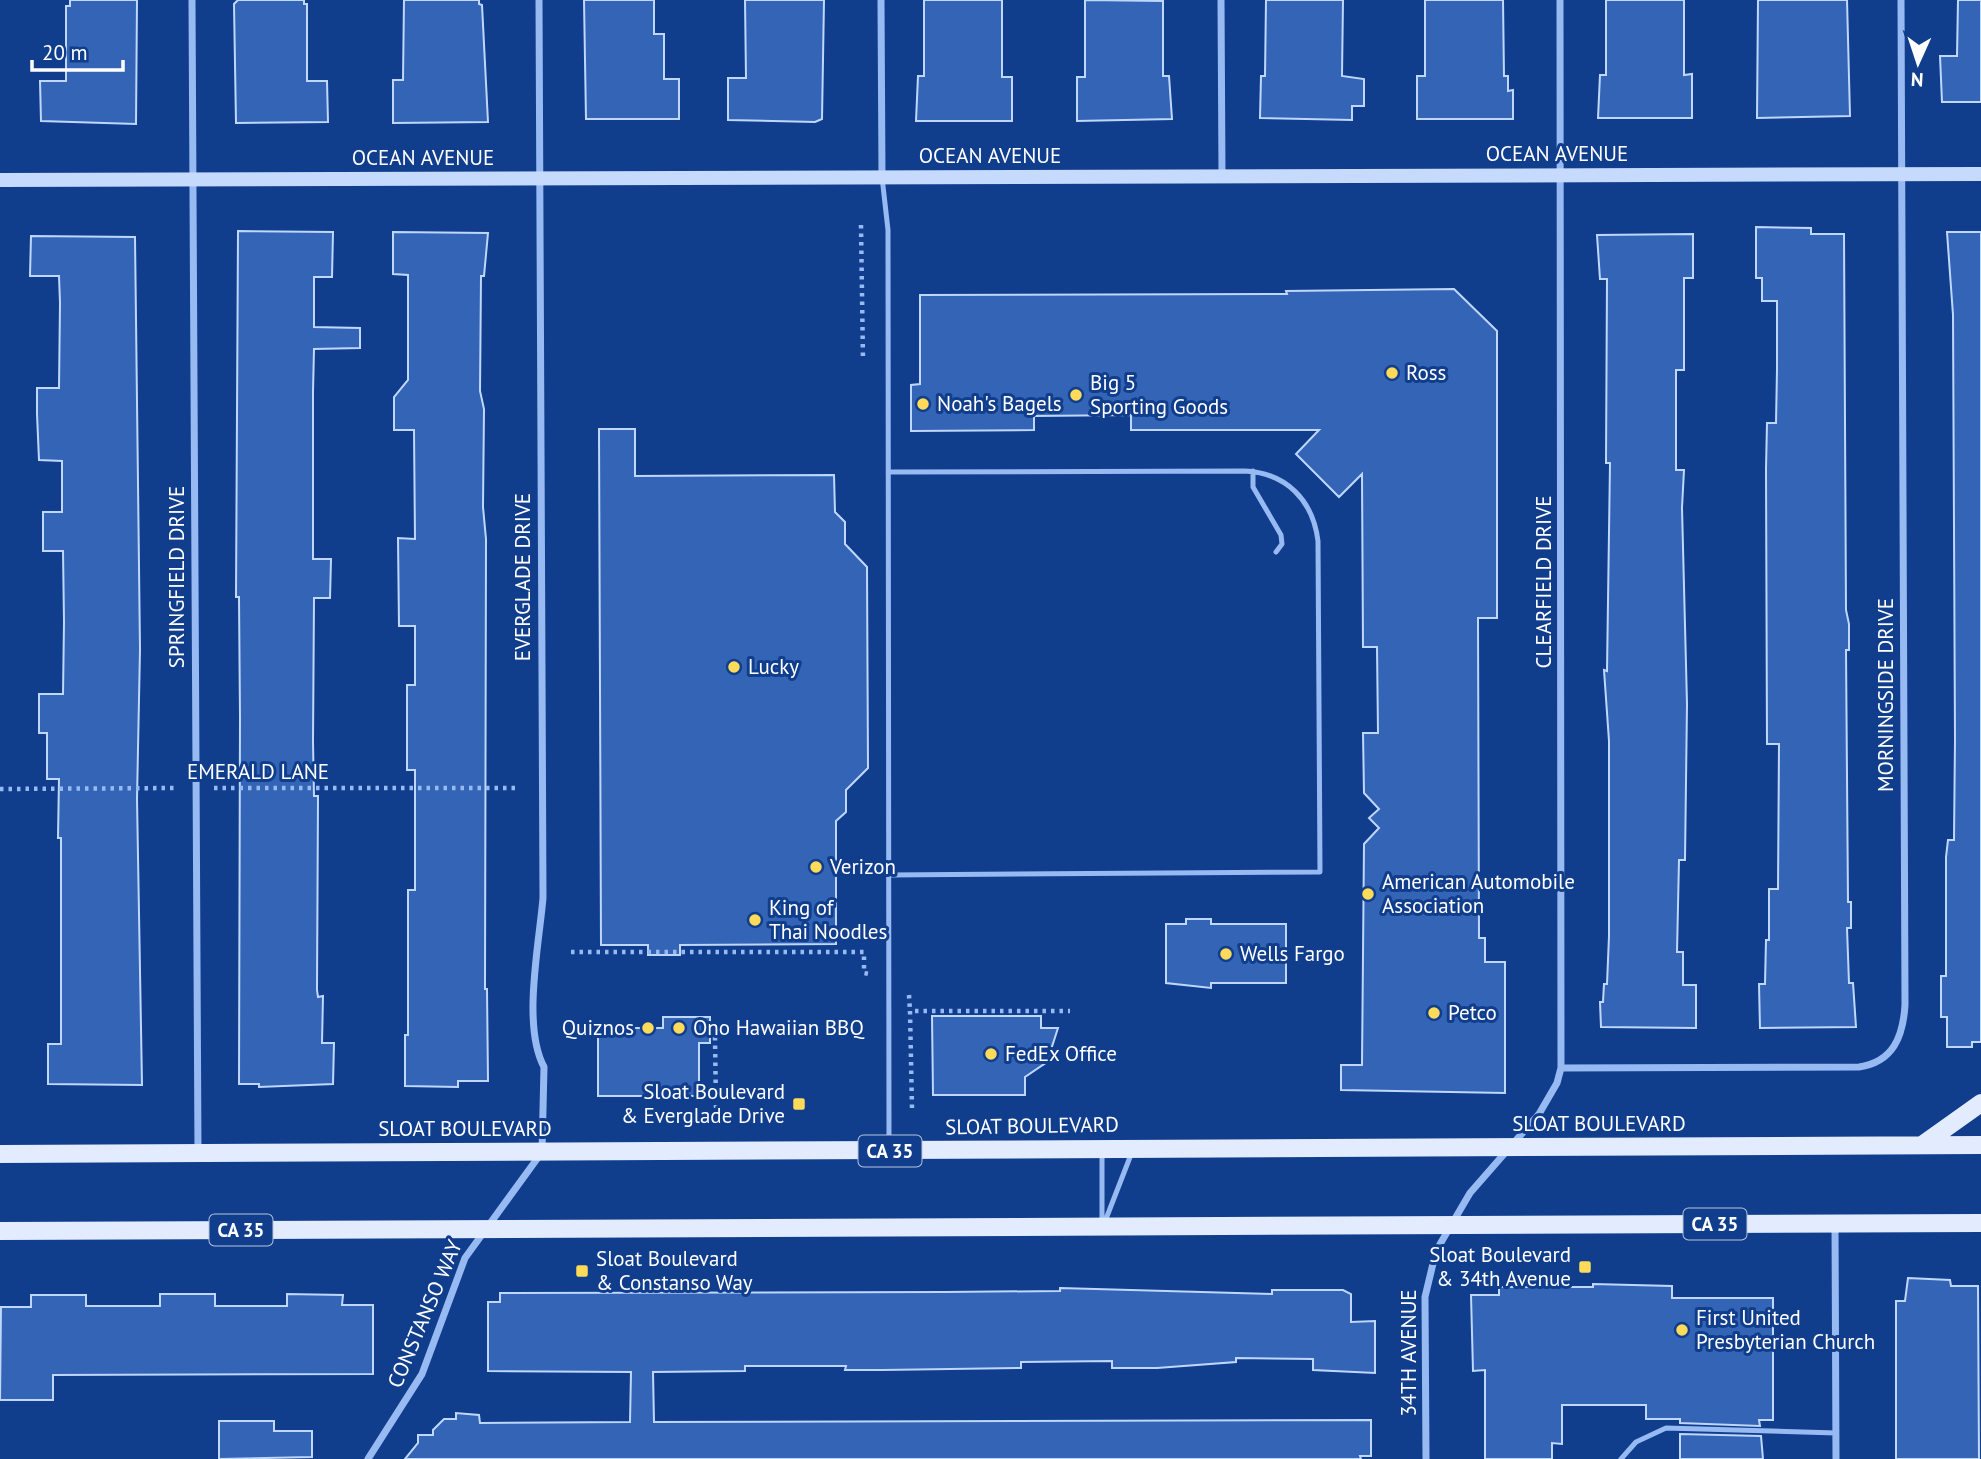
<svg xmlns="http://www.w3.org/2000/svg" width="1981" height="1459" viewBox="0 0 1981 1459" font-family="'PT Sans',sans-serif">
	<rect width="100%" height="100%" fill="#103e8d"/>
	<!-- building -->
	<path fill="#3464b5" stroke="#bfd7fd" stroke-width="2" d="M70,0H137L136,124L41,121L40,81H66V6H70Z
		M238,0H304V4H307V81H327L328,122L236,123L234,4Z
		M404,0H479V4L482,5L488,122L393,123V80H403Z
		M584,0H654V34H664V79H679V119H586Z
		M745,0H824L822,119L815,122L728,120V78H746Z
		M924,0H1002V77H1012V121H916L918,76H924Z
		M1085,0L1163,1V76H1169L1172,119L1077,121V77H1085Z
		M1266,0H1343L1342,76L1364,79V106H1352V120L1260,118L1261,76H1265Z
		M1425,0H1503L1504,76H1508V91L1513,90V119H1417V76H1425Z
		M1606,0H1684V75L1692,74V118H1598L1600,75H1606Z
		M1758,0H1847L1850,116L1757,118Z
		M1958,0H1981V102H1942L1940,56H1957Z
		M1756,227L1811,228V234H1844L1846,610L1849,624V650H1846L1848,902H1851V928H1847L1849,983H1853L1856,1027L1760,1028L1759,984H1765L1766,940H1769V889H1778L1779,744H1767L1766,469L1767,423H1776L1777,369V301H1762V278H1756Z
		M238,231L333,232L332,277H314V327L360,328V348L314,349L313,392V559H331L330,598H314L313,742L314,796H318L317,990L318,997L323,996L322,1043H334L333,1084L259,1087V1084H239L240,717L239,597H236Z
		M393,232L488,233L484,276H481L480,391L484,409L483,507L486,539L485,989H487L488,1081H458V1087L405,1086V1035H408V890H415V770H407V685H415V626H399L398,538L415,539L414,430H394V397L408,380V275L393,274Z
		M1947,232H1981V1042H1972V1047H1947V1017H1941V976H1946V857L1948,840H1954L1955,739L1953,315Z
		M1693,234V278H1684V370H1676V470H1684L1682,508L1687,704L1685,860H1679L1677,952H1683V985H1696V1028L1601,1027L1600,1002H1603L1604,984H1607L1609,936V741L1604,670L1607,671L1610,463H1606L1607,279H1600L1597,235Z
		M31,236L135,237L140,649L137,799L142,1085L48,1084V1044H61V838H58L59,779H47V733H39V694H63L64,622L63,551H43V512H62V461L39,460L37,414V388H59L60,303L59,276H30Z
		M1454,289L1497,331V618H1478L1479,938H1485V962H1505V1093L1341,1090V1065H1362L1364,844L1379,828L1369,818L1379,809L1364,793L1363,733H1378L1377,647H1363L1362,474L1339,497L1296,454L1319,430H1131V415L1034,416V430L911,431V385L920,384V295L1287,294L1286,291Z
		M599,429H635V476L834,475L835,512L845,522V544L867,567L868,768L846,790V812L836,821V944L680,945V955H648V945H601Z
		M1186,919H1211V924H1286V983H1211V988L1166,983V924H1186Z
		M932,1016H1041V1028H1058L1047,1062L1025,1077V1095H933Z
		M663,1017H710V1043H699V1096H598V1028H663Z
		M1908,1278L1950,1280L1951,1286H1978L1979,1459H1896V1301H1905Z
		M1593,1284L1672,1286V1298H1773V1420H1759L1760,1426L1680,1423V1419H1646V1405H1562V1444L1552,1443V1459H1485V1370L1473,1371L1471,1295H1499V1287H1593Z
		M1060,1288L1272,1294V1290H1343L1351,1294V1322L1375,1321V1373L1313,1370V1359L1236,1358V1362L1157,1368H1112V1361L1021,1362V1368L882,1370H845L846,1366H745V1371L653,1372L654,1422L1371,1420V1456H1360L1361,1459H405L418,1443V1435H433V1430L444,1419H456V1413L479,1415L480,1423L630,1422L631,1372L488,1371V1302H500V1293L945,1292L1060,1291Z
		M160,1294H215V1306H287V1294L343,1295L342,1305H373V1374L53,1375V1400H0L1,1307H31V1295H86V1306H160Z
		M219,1421H274V1431H312V1457L219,1459Z
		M1680,1434L1761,1436L1763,1459H1680Z"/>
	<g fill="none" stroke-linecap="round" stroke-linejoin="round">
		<!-- path -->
		<path stroke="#97baf3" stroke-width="4.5" stroke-dasharray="3.5 5" stroke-linecap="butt" d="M861,225L863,361
			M214,788H516
			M0,789L178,788
			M571,952H864V973L869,974
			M909,995L910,1011
			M715,1037L716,1108
			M912,1108L910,1011H1070"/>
		<!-- lane -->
		<path stroke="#97baf3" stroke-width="5" d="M882,177L888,230L889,1147
			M1253,471V487L1281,535L1282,544L1276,552
			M888,472L1245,471C1286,473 1313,500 1318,541L1320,872L889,875
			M1102,1153V1224
			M1104,1224L1132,1152
			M1621,1459L1636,1442L1666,1428L1836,1433"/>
		<!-- street -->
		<path stroke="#97baf3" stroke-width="7" d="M192,0L198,1153
			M881,0L882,177
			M1221,0L1222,176
			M1561,1068L1859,1067C1893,1062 1903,1037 1905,1005L1901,0
			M1835,1224L1836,1459
			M368,1459L422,1374L465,1258L542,1152L544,1067C522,1026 539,945 543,898L539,0
			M1426,1459L1425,1297L1436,1251L1470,1193L1539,1114L1557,1083L1561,1068L1560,0"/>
		<!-- secondary -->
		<path stroke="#c6dafd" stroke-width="14" d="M0,180L1981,174"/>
		<!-- primary -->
		<path stroke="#e3ecff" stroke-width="18" d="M1922,1145L1981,1103
			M0,1154L1981,1145
			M0,1231L1981,1223"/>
	</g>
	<!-- markers -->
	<g fill="#ffdb59" stroke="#103e8d" stroke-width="2.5">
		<circle cx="1392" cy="373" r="7"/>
		<circle cx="1076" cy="395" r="7"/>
		<circle cx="923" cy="404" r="7"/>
		<circle cx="734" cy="667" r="7"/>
		<circle cx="816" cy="867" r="7"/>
		<circle cx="1368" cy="894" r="7"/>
		<circle cx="755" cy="920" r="7"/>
		<circle cx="1226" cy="954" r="7"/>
		<circle cx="1434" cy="1013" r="7"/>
		<circle cx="648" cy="1028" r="7"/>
		<circle cx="679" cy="1028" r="7"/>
		<circle cx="991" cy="1054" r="7"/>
		<rect x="792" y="1097" width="14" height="14" rx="3.5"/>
		<rect x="1578" y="1260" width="14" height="14" rx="3.5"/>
		<rect x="575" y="1264" width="14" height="14" rx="3.5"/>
		<circle cx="1682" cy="1330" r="7"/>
	</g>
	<g text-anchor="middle" stroke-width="6" stroke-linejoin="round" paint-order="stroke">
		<!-- shield labels -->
		<g fill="#103e8d" stroke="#b7c5dd" stroke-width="2">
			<rect x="858.5" y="1135.5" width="63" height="31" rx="5"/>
			<rect x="1683.5" y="1208.5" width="63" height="31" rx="5"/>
			<rect x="209.5" y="1214.5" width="63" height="31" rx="5"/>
		</g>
		<g font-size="19" font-weight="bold" fill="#fff">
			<text x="890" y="1158">CA 35</text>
			<text x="1715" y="1231">CA 35</text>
			<text x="241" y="1237">CA 35</text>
		</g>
		<!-- street labels -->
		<g font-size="21" fill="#fff" stroke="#103e8d">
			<text x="1557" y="161">OCEAN AVENUE</text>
			<text x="990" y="163">OCEAN AVENUE</text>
			<text x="423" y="165">OCEAN AVENUE</text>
			<text transform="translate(177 577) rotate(-90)" y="7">SPRINGFIELD DRIVE</text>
			<text transform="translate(523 577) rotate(-90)" y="7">EVERGLADE DRIVE</text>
			<text transform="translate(1544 582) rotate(-90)" y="7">CLEARFIELD DRIVE</text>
			<text transform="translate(1886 695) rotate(-90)" y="7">MORNINGSIDE DRIVE</text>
			<text x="258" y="779">EMERALD LANE</text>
			<text x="1599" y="1131">SLOAT BOULEVARD</text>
			<text transform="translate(1032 1126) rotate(-1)" y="7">SLOAT BOULEVARD</text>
			<text x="465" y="1136">SLOAT BOULEVARD</text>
			<text transform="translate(425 1314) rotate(-67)" y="7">CONSTANSO WAY</text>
			<text transform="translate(1409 1353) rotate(-90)" y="7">34TH AVENUE</text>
		</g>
		<!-- poi labels -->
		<g font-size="21" fill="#fff" stroke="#103e8d" text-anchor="start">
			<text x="1406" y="380">Ross</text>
			<text x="1090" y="390">Big 5<tspan x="1090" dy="24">Sporting Goods</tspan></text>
			<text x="937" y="411">Noah's Bagels</text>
			<text x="748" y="674">Lucky</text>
			<text x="830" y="874">Verizon</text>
			<text x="1382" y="889">American Automobile<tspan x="1382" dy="24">Association</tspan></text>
			<text x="769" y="915">King of<tspan x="769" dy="24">Thai Noodles</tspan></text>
			<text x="1240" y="961">Wells Fargo</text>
			<text x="1448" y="1020">Petco</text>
			<text x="634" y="1035" text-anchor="end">Quiznos</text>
			<text x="693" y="1035">Ono Hawaiian BBQ</text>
			<text x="1005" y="1061">FedEx Office</text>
			<text x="785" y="1099" text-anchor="end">Sloat Boulevard<tspan x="785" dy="24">&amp; Everglade Drive</tspan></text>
			<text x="1571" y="1262" text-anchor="end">Sloat Boulevard<tspan x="1571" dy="24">&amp; 34th Avenue</tspan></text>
			<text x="596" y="1266">Sloat Boulevard<tspan x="596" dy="24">&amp; Constanso Way</tspan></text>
			<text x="1696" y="1325">First United<tspan x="1696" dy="24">Presbyterian Church</tspan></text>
		</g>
	</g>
	<!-- north arrow -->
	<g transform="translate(1918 63) rotate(183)" stroke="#103e8d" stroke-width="5" paint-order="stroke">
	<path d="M0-5L12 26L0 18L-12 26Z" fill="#ffffff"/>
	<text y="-10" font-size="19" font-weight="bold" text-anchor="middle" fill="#ffffff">N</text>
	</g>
	<!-- scale -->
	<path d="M32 60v10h91v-10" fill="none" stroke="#ffffff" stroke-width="3.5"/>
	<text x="42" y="60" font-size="21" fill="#ffffff" stroke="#103e8d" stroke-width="5" paint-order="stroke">20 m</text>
</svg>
